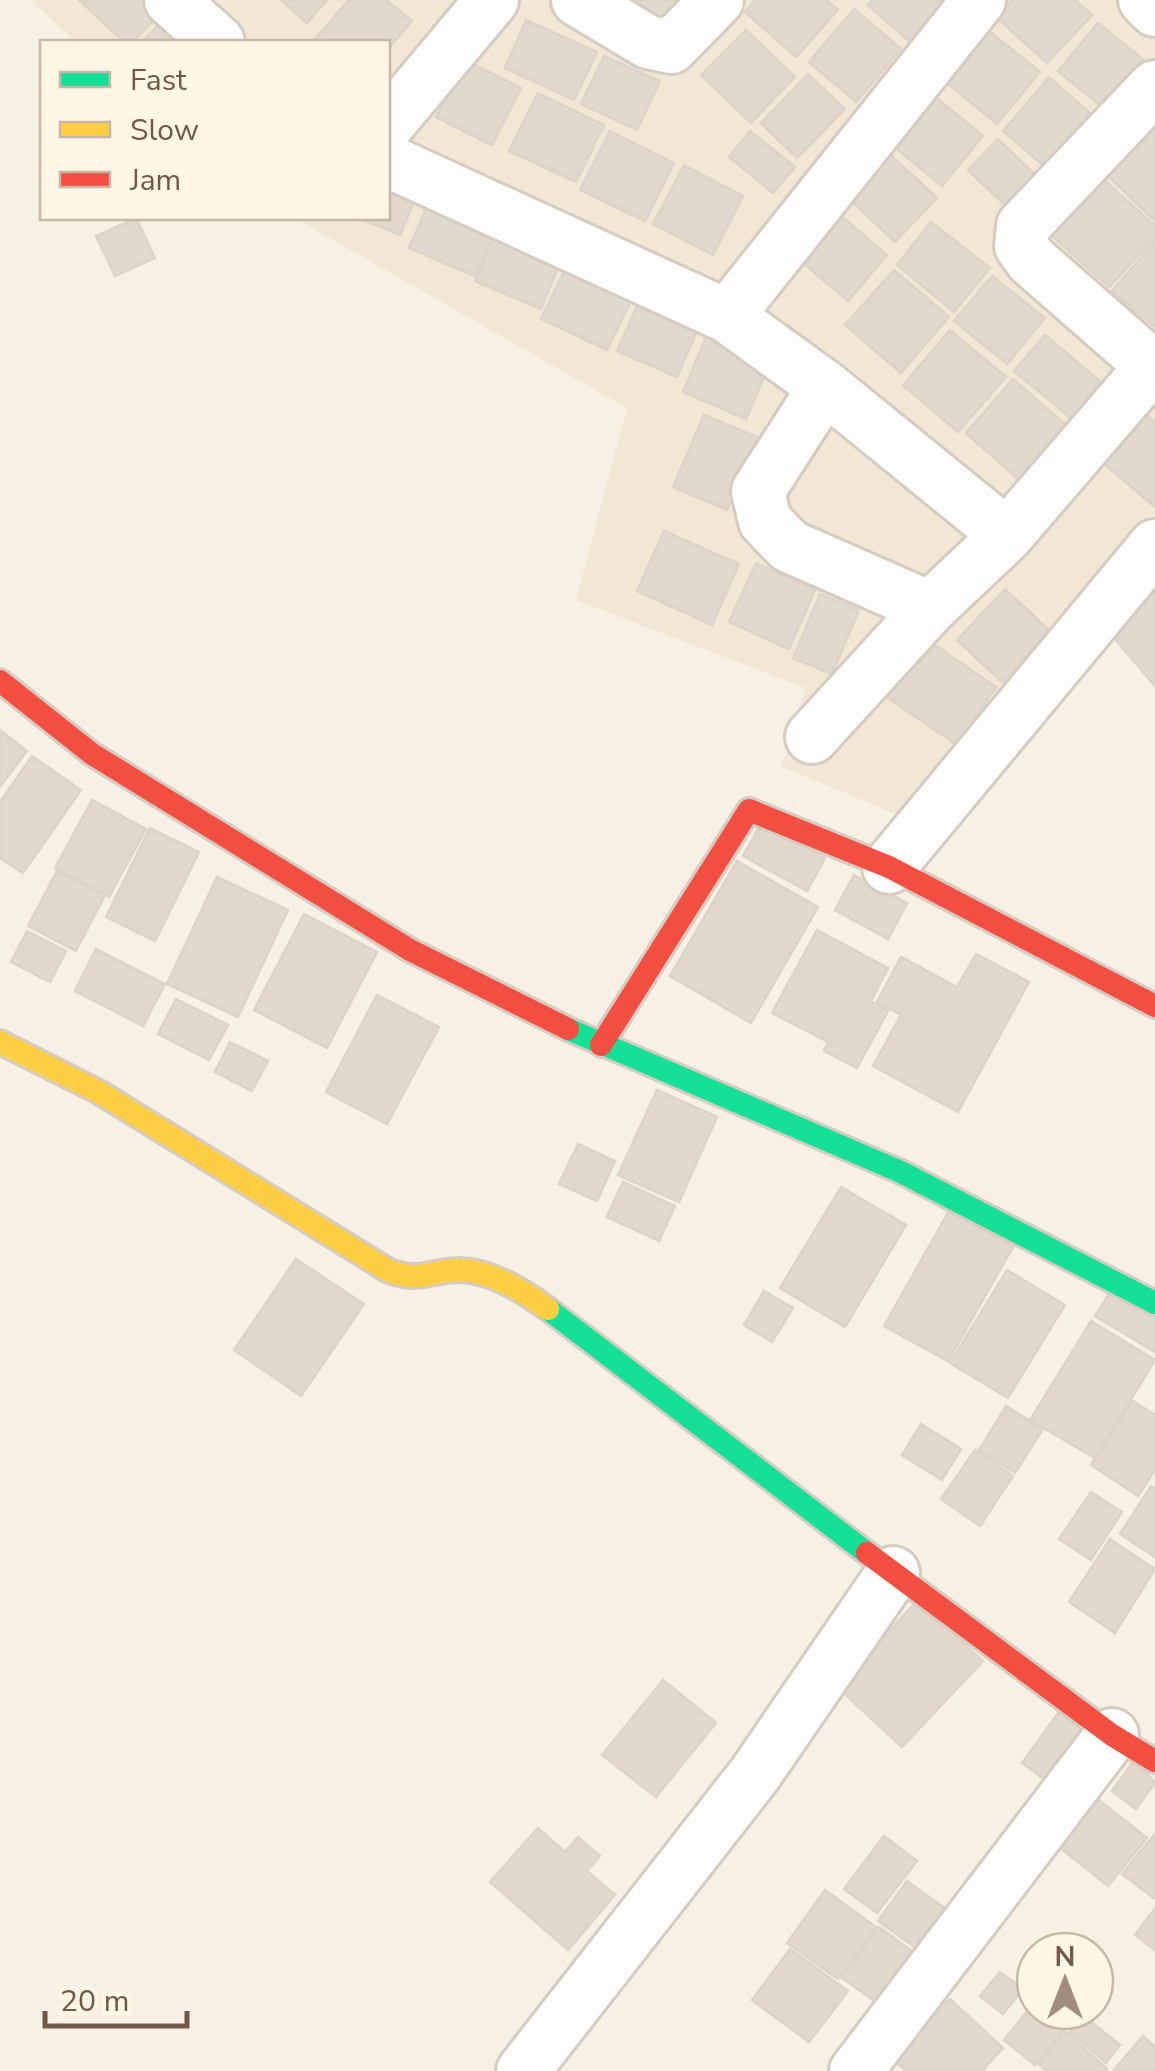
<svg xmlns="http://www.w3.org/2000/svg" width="1155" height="2071" viewBox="0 0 1155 2071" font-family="'Nunito Sans',sans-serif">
	<rect width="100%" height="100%" fill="#f6f0e5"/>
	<!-- residential -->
	<path fill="#f2e6d5" d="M31,0H1155V531L905,818L781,766L806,688L576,600L627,408L295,218H388V42H76Z"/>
	<!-- building -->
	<path fill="#e2d8cd" stroke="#ded3c8" stroke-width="2.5" d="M79,0H154L164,9L133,42H124Z
		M281,0H327L307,23Z
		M349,0H386L412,21L388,49V42H317L314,40Z
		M635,0H692L669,28Z
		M755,0H826L838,10L796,57L745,12Z
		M872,0H950L911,43L868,5Z
		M1012,0H1075L1092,15L1047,63L996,17Z
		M854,9L901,49L856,102L809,62Z
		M169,14L199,42H142Z
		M526,20L597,52L574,100L505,68Z
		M1098,23L1151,66L1112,115L1058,71Z
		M746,30L795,77L751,123L701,75Z
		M989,31L1040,72L997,124L947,83Z
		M604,56L660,81L637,130L581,104Z
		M464,59L521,88L492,145L436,117Z
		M808,74L845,109L797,158L761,123Z
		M1049,77L1098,120L1052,173L1003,131Z
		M928,91L983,136L942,186L887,141Z
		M538,93L604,125L576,182L509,151Z
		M1154,126L1155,128V221L1107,175Z
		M610,131L674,163L645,221L580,190Z
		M750,131L795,167L773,193L729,157Z
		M998,139L1043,182L1013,213L968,170Z
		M883,148L937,198L895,242L842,192Z
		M684,165L743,196L713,255L653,224Z
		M388,174L420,188L400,235L359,218H388Z
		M1104,180L1155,226V238L1109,287L1052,236Z
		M431,197L497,224L475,276L409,248Z
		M828,205L887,255L848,301L789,251Z
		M136,218L155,258L115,276L96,236Z
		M931,222L990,268L954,312L897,265Z
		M499,225L564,253L541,309L475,281Z
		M1155,242V327L1112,291Z
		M574,251L640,282L607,350L541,319Z
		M894,270L949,317L901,373L845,325Z
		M992,276L1045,318L1007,364L954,321Z
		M640,300L699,326L677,377L617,351Z
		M950,330L1006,377L958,432L903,385Z
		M708,332L772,359L746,419L683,392Z
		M1045,335L1102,383L1072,419L1014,371Z
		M1013,379L1067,426L1019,480L966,433Z
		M1143,411L1155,422V507L1100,460Z
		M704,415L759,438L727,510L673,487Z
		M664,531L739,564L712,625L637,591Z
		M756,563L815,590L789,649L729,622Z
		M1155,581V686L1103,625Z
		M1005,589L1051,632L1003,683L957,640Z
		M820,594L859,610L832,674L793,658Z
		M922,636L996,687L957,745L882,694Z
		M0,730L27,751L0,787Z
		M32,756L81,790L23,873L0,858V802Z
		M92,800L146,829L109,897L55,868Z
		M761,824L825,858L807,891L743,856Z
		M150,828L199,852L155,941L106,917Z
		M737,861L818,907L751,1023L670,976Z
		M57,871L105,895L76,951L28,926Z
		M854,875L907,903L888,939L835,910Z
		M217,877L288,910L238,1017L167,984Z
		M304,914L377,952L327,1048L254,1010Z
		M817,930L888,968L871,1001L888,1011L857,1068L824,1051L828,1042L772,1013Z
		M27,931L66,951L50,982L11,962Z
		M96,949L165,984L143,1026L75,991Z
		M976,954L1029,982L958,1112L873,1066L901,1015L877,1002L901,957L957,987Z
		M377,995L439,1027L387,1124L326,1092Z
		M176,999L228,1025L209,1060L158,1034Z
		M230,1042L268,1061L252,1091L215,1072Z
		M657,1090L717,1117L679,1202L618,1175Z
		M578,1144L615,1161L597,1201L559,1184Z
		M623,1182L675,1206L659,1241L607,1217Z
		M841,1187L906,1225L845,1327L780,1288Z
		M949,1211L1013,1247L948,1361L884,1326Z
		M296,1259L364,1304L301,1396L234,1350Z
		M1007,1270L1065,1305L1008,1398L950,1363Z
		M1112,1289L1155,1315V1352L1095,1316Z
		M764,1291L793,1308L772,1342L744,1325Z
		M1091,1321L1155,1360L1095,1458L1030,1420Z
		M1133,1401L1155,1415V1470L1138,1496L1091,1465Z
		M1006,1406L1043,1429L1015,1473L979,1450Z
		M921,1424L961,1449L942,1480L902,1455Z
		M975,1450L1013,1476L980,1526L941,1499Z
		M1151,1486L1155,1488V1557L1120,1534Z
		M1091,1492L1122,1512L1091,1560L1059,1539Z
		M1110,1539L1155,1569L1115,1633L1069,1602Z
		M917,1601L983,1661L902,1747L837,1687Z
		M663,1680L716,1723L656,1797L602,1755Z
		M1059,1712L1089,1734L1052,1785L1022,1763Z
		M1135,1759L1155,1783L1136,1809L1112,1791Z
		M1086,1790L1147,1838L1108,1886L1048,1838Z
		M538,1828L565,1852L578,1837L600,1856L587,1871L615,1895L568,1950L490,1882Z
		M1155,1834V1897L1154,1898L1122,1874Z
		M884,1836L917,1861L877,1913L844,1889Z
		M907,1881L953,1914L924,1954L878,1921Z
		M825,1890L876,1927L838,1979L787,1943Z
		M1155,1908V1950L1135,1935Z
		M879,1927L916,1954L880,2005L842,1978Z
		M790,1949L848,1991L809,2042L752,2000Z
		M1000,1972L1023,1989L1003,2014L980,1996Z
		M950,1999L1003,2048L982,2071H906L893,2059Z
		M1035,2002V2011H1051L1068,2025L1035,2065L1004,2040Z
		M1084,2016L1120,2045L1106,2063L1070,2032Z
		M1066,2032L1107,2069L1105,2071H1046L1038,2063Z
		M1143,2036L1155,2047V2071H1113Z"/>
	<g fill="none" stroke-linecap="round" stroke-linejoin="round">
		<!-- street casing -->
		<g stroke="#d4cbc1" stroke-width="58">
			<path id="street" d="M171,0L218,42
				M578,0L648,42L671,47L717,0
				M1145,0L1155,10
				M388,124L492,0
				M388,161L727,316L825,387L1007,535
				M727,316L979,0
				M1152,366L1031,260L1021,246L1023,226L1155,87
				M825,387L758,491L765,521L789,546L930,608
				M812,737L930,608L1007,535L1155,363
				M889,867L1155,546
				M523,2071L755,1774L893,1573
				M856,2071L1112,1735"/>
		</g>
		<!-- fast casing -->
		<g stroke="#d6ccc2" stroke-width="28">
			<path id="fast" d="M568,1029L901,1172L1155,1303
				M548,1309L867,1553"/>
		</g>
		<!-- slow casing -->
		<g stroke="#d6ccc2" stroke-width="28">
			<path id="slow" d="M0,1042L99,1092L389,1271C423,1283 429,1270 460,1270C492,1271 523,1291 548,1309"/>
		</g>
		<!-- jam casing -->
		<g stroke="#d6ccc2" stroke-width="28">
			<path id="jam" d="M0,681L92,754L410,950L568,1029
				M601,1045L749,810L889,867L1155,1006
				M867,1553L1112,1735L1155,1761"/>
		</g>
		<!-- street -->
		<use href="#street" stroke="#fefdfb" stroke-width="52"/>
		<!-- fast -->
		<use href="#fast" stroke="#16e098" stroke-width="22"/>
		<!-- slow -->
		<use href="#slow" stroke="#ffcf43" stroke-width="22"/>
		<!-- jam -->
		<use href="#jam" stroke="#f24e42" stroke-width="22"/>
	</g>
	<!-- legend -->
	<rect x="40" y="40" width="350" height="180" fill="#fff6e5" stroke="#c7b7a6" stroke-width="2.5"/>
	<rect x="60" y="72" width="50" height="15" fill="#16e098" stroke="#c7b7a6" stroke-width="2.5"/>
	<text x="130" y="90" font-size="30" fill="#725847">Fast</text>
	<rect x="60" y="122" width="50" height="15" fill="#ffcf43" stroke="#c7b7a6" stroke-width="2.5"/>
	<text x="130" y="140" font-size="30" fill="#725847">Slow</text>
	<rect x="60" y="172" width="50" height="15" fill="#f24e42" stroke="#c7b7a6" stroke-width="2.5"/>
	<text x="130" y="190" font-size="30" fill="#725847">Jam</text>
	<!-- north arrow -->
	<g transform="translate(1065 1981)"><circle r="48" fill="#fff6e5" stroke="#c7b7a6" stroke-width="2.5"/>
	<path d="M0-8L18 38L0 25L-18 38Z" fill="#a08d7e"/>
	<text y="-15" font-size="28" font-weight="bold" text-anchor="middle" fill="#725847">N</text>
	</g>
	<!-- scale -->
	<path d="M45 2011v15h142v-15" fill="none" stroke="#725847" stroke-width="5"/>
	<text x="60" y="2011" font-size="30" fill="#725847" stroke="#fff6e5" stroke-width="8" paint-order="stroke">20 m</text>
</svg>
